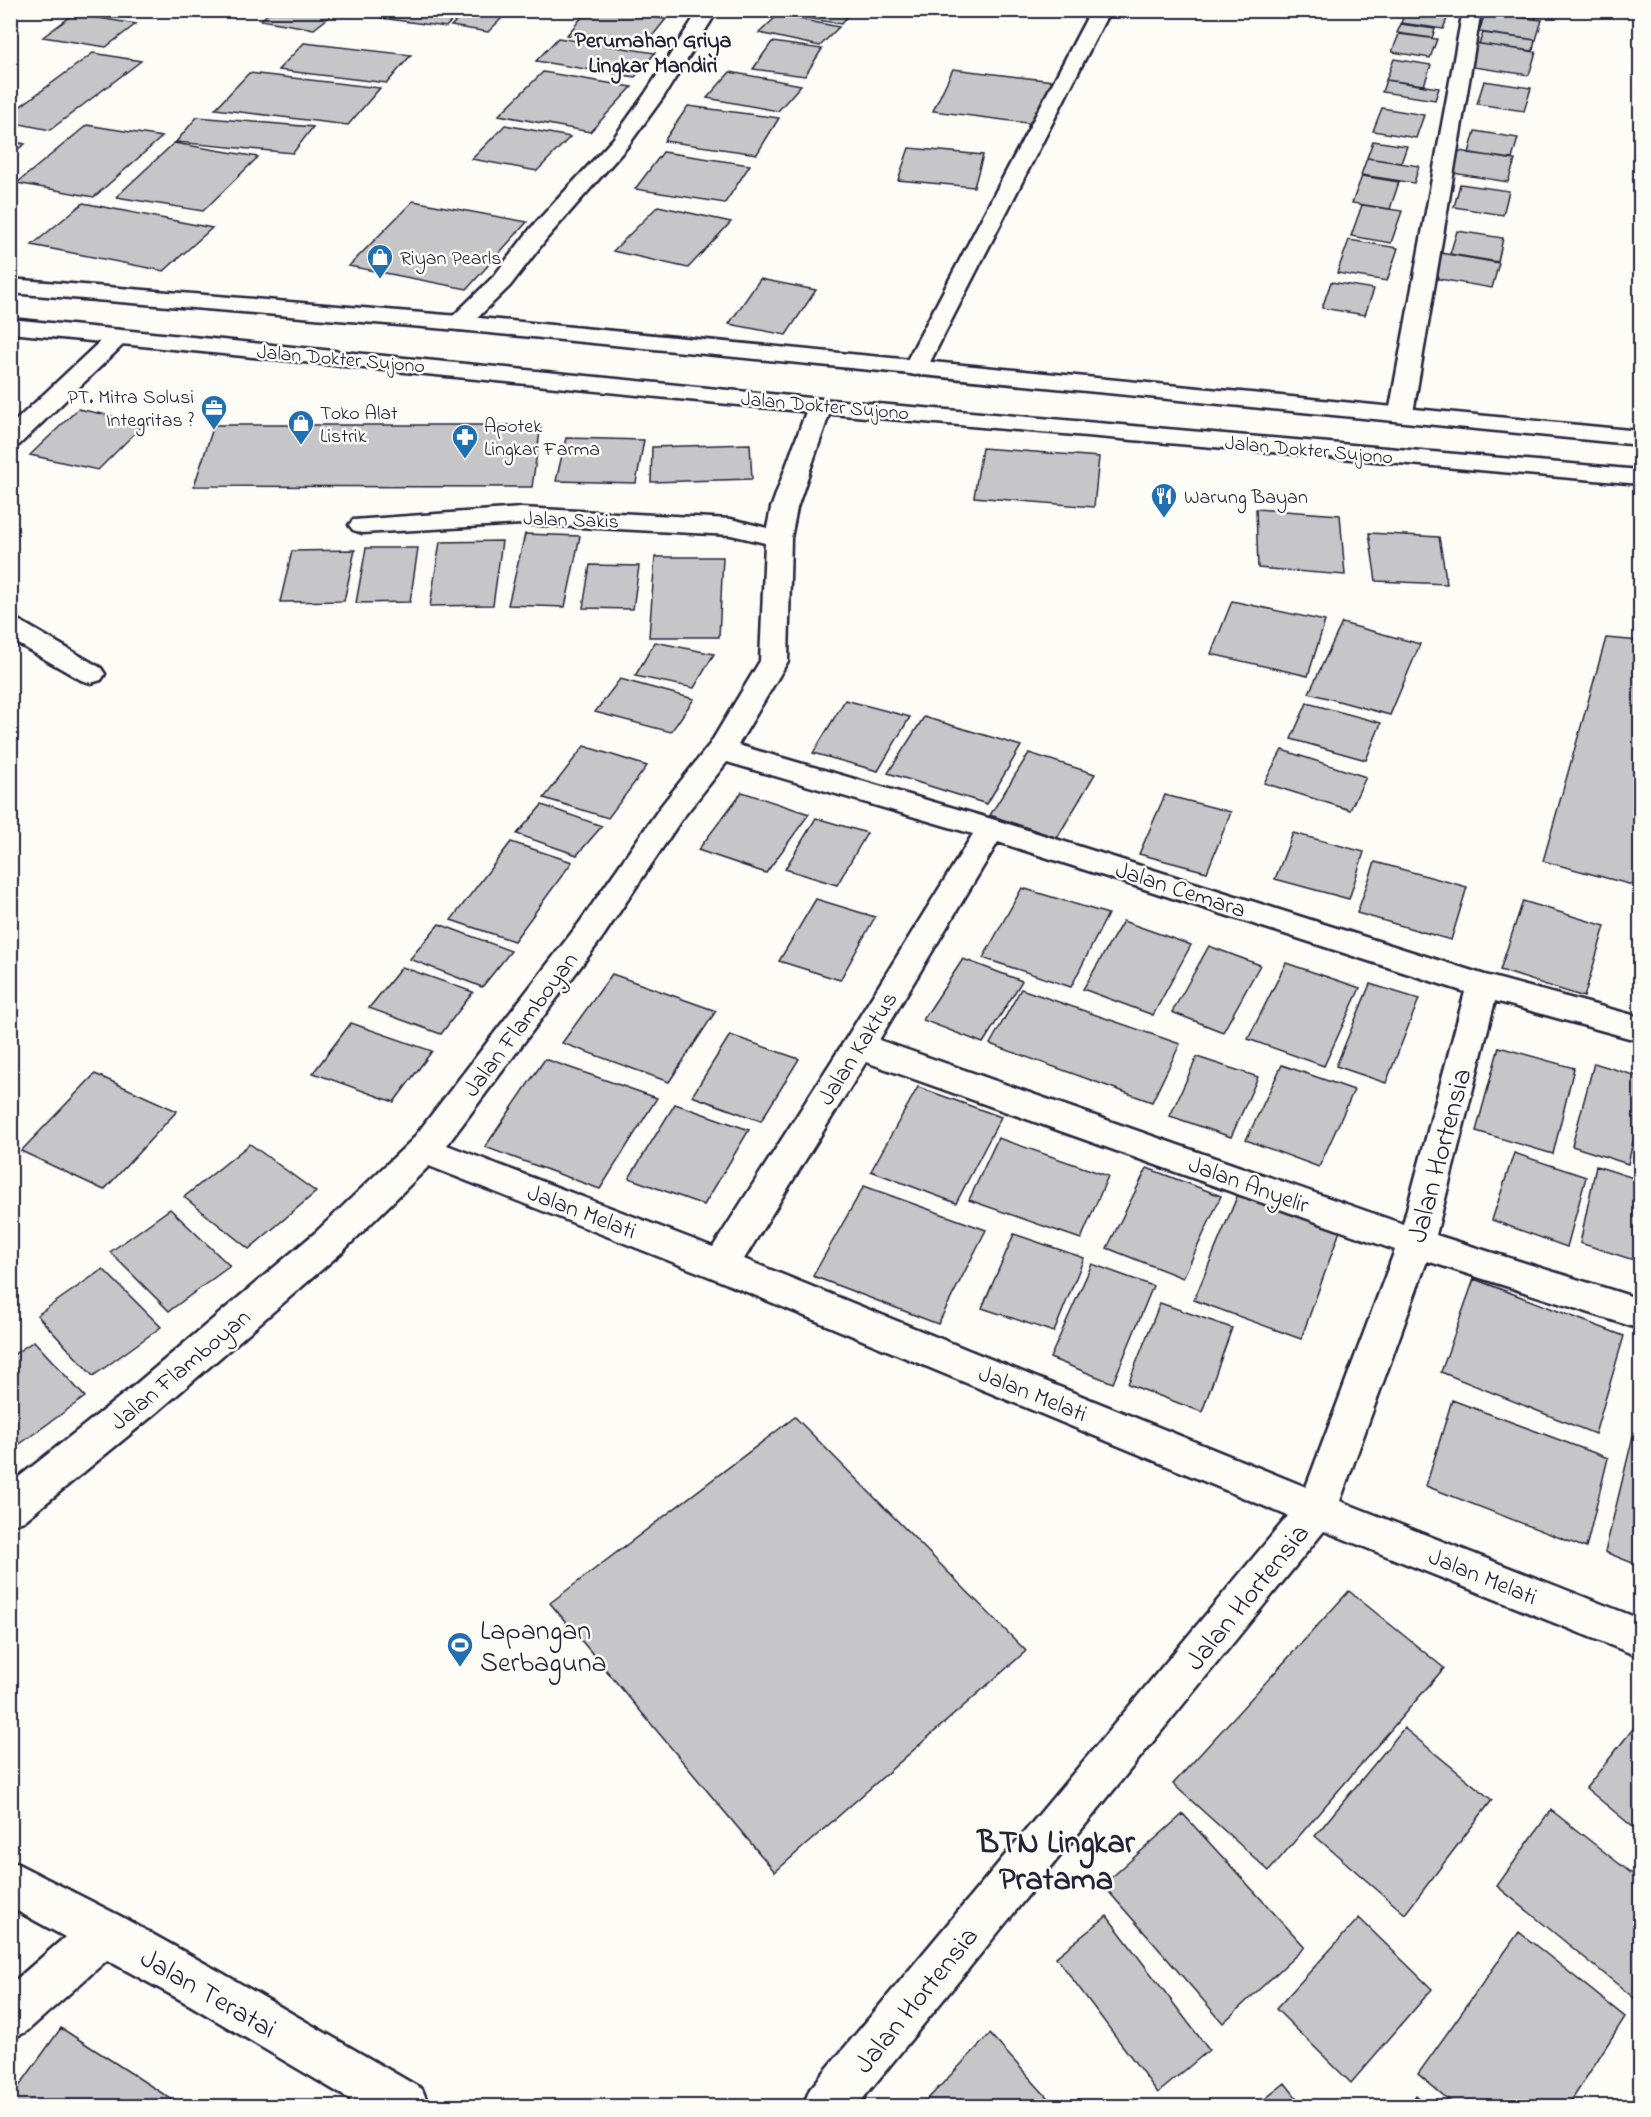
<svg xmlns="http://www.w3.org/2000/svg" width="1651" height="2117" viewBox="0 0 1651 2117" font-family="'Indie Flower',sans-serif">
	<rect width="100%" height="100%" fill="#fdfcf7"/>
	<filter id="ink" filterUnits="userSpaceOnUse"><feTurbulence type="fractalNoise" baseFrequency=".0167" numOctaves="2"/><feDisplacementMap in="SourceGraphic" scale="12" xChannelSelector="R" yChannelSelector="G"/><feConvolveMatrix kernelMatrix="1 2 1 2 8 2 1 2 1" color-interpolation-filters="sRGB"/></filter>
	<g filter="url(#ink)">
		<!-- building -->
		<path fill="#c6c6c8" stroke="#22223b" stroke-width="1.5" d="M272,10H338L314,29L261,20Z
			M389,10H461L446,27L381,18Z
			M467,10H491L507,13L488,32L451,26Z
			M588,10H596L666,19L645,45L567,35Z
			M761,10H852L841,24Z
			M1406,10H1450V11L1443,29L1401,23Z
			M1490,10H1539L1536,19L1489,13Z
			M1485,13L1542,20L1536,40L1479,32Z
			M74,14L136,24L106,47L43,37Z
			M778,15L839,27L820,46L759,33Z
			M1401,24L1435,29L1432,38L1397,33Z
			M1483,33L1535,40L1533,51L1479,44Z
			M1399,34L1437,39L1430,58L1392,52Z
			M558,38L655,53L635,77L536,61Z
			M772,42L822,49L805,76L753,69Z
			M304,43L411,55L387,83L278,70Z
			M1474,43L1536,52L1529,75L1466,66Z
			M93,53L141,61L50,130L10,122V114Z
			M1394,59L1431,65L1424,85L1386,80Z
			M953,69L1053,81L1035,124L933,111Z
			M543,72L632,87L590,132L499,115Z
			M730,72L801,85L778,111L707,98Z
			M249,73L380,88L348,125L215,109Z
			M1386,80L1439,88L1435,100L1382,92Z
			M1484,81L1531,88L1524,111L1477,104Z
			M688,106L779,118L757,154L664,141Z
			M1382,108L1424,115L1416,138L1373,131Z
			M197,117L313,127L293,153L176,142Z
			M87,125L162,137L94,197L17,183Z
			M505,125L570,137L537,171L472,159Z
			M1475,131L1518,138L1512,159L1469,153Z
			M10,141L25,144L10,155Z
			M1373,141L1407,146L1401,163L1367,158Z
			M174,143L258,157L203,211L116,197Z
			M909,148L983,155L974,187L898,180Z
			M1459,151L1515,160L1508,182L1452,173Z
			M663,152L750,165L725,203L635,189Z
			M1367,158L1419,166L1414,183L1361,175Z
			M1362,176L1399,182L1390,209L1352,203Z
			M1460,184L1509,191L1503,215L1454,207Z
			M413,201L527,222L467,289L349,266Z
			M83,203L212,228L164,271L32,245Z
			M1362,205L1402,211L1391,243L1351,236Z
			M658,206L731,222L688,268L613,251Z
			M1457,231L1503,238L1498,262L1450,254Z
			M1349,240L1398,248L1387,281L1337,273Z
			M1435,252L1499,263L1492,288L1427,277Z
			M760,279L816,290L786,335L729,324Z
			M1331,282L1374,289L1365,315L1322,308Z
			M78,409L145,423L98,470L30,455Z
			M214,425H541L532,487L194,486Z
			M566,438L644,440L636,483L556,481Z
			M750,444L752,479L651,482L652,447Z
			M982,448L1099,457L1094,507L974,497Z
			M1256,509L1340,515L1345,575L1258,568Z
			M1369,533L1439,537L1447,584L1376,581Z
			M525,534L580,536L565,607L508,605Z
			M502,541L493,605L430,606L440,542Z
			M366,548H418L410,602L356,603Z
			M355,550L344,601L280,602L292,551Z
			M655,557H723L719,637H649Z
			M590,565L639,566L633,609L583,608Z
			M1232,601L1325,621L1308,676L1211,654Z
			M1342,623L1420,644L1390,715L1309,693Z
			M1606,638L1640,641V887L1543,861Z
			M655,642L714,654L694,688L635,676Z
			M620,679L694,699L671,732L595,712Z
			M845,700L910,717L878,771L813,753Z
			M1307,703L1381,723L1366,760L1291,739Z
			M924,717L1021,746L987,804L888,773Z
			M584,746L647,766L608,818L544,798Z
			M1282,750L1366,777L1350,810L1264,783Z
			M1029,753L1095,774L1057,838L990,815Z
			M742,792L809,814L766,873L698,850Z
			M1165,795L1231,812L1207,872L1139,854Z
			M542,805L602,826L577,855L517,834Z
			M816,818L867,833L837,885L785,869Z
			M1293,833L1364,852L1349,899L1275,879Z
			M511,842L572,862L514,941L451,920Z
			M1375,862L1467,887L1451,940L1357,913Z
			M1022,888L1108,914L1071,987L983,958Z
			M816,899L875,917L840,980L779,961Z
			M1523,901L1605,926L1584,997L1500,970Z
			M1123,921L1191,945L1153,1015L1083,989Z
			M439,924L511,951L482,987L410,959Z
			M1209,946L1260,965L1223,1032L1172,1012Z
			M963,959L1022,981L983,1043L923,1020Z
			M1286,963L1360,988L1324,1066L1248,1039Z
			M402,967L473,992L441,1034L369,1008Z
			M612,974L716,1011L669,1082L562,1043Z
			M1370,984L1419,999L1386,1083L1336,1066Z
			M1021,989L1180,1044L1152,1102L990,1044Z
			M351,1023L432,1051L394,1102L313,1073Z
			M730,1035L799,1059L761,1121L692,1096Z
			M1499,1047L1574,1068L1553,1154L1476,1131Z
			M1197,1057L1258,1077L1231,1137L1170,1116Z
			M545,1059L657,1098L600,1189L485,1147Z
			M1594,1063L1640,1077V1110L1628,1164L1572,1146Z
			M1282,1065L1354,1090L1319,1167L1246,1140Z
			M95,1074L177,1111L104,1190L21,1151Z
			M918,1087L1001,1117L956,1203L871,1171Z
			M675,1104L749,1130L704,1205L629,1178Z
			M998,1138L1108,1176L1081,1239L969,1200Z
			M250,1144L316,1192L249,1249L184,1197Z
			M1514,1153L1586,1177L1567,1247L1492,1220Z
			M1596,1166L1640,1180V1262L1580,1243Z
			M1147,1168L1221,1196L1183,1278L1107,1248Z
			M864,1186L986,1230L938,1324L813,1276Z
			M1239,1192L1341,1228L1301,1339L1194,1300Z
			M170,1209L230,1266L169,1311L110,1252Z
			M1014,1234L1084,1258L1054,1332L982,1308Z
			M1092,1264L1153,1286L1113,1383L1050,1358Z
			M103,1269L161,1327L93,1376L37,1315Z
			M1474,1279L1624,1336L1595,1434L1441,1372Z
			M1160,1303L1232,1328L1202,1412L1128,1384Z
			M34,1341L85,1397L10,1451V1357Z
			M1452,1400L1608,1458L1586,1548L1426,1486Z
			M795,1417L1026,1651L775,1872L550,1603Z
			M1633,1436L1640,1439V1566L1605,1552Z
			M1349,1591L1444,1668L1269,1871L1173,1784Z
			M1640,1720V1833L1586,1788Z
			M1404,1728L1492,1800L1405,1914L1315,1836Z
			M1551,1810L1640,1880V2003L1497,1886Z
			M1183,1814L1305,1947L1223,2023L1103,1885Z
			M1107,1916L1209,2050L1158,2093L1056,1957Z
			M1359,1918L1432,1989L1351,2083L1276,2009Z
			M1519,1932L1625,2017L1568,2106H1456L1418,2074Z
			M61,2028L182,2106H10V2099Z
			M990,2034L1055,2106H921Z
			M1285,2083L1303,2106H1256Z
			M1416,2095L1429,2106H1408Z"/>
		<g fill="none" stroke-linecap="round" stroke-linejoin="round">
			<!-- minor casing -->
			<g stroke="#22223b" stroke-width="5">
				<path id="minor" d="M699,10H718L664,96L627,147L547,238L510,286L467,328L459,330L451,328L448,323L451,318L494,276L531,228L613,139L645,94Z
					M1091,10H1110L927,368L923,373L915,375L907,373L903,368Z
					M1463,10H1481L1413,413L1410,418L1401,420L1392,418L1389,413Z
					M118,330L126,332L130,337L126,342L19,445L10,447V426L110,332Z
					M820,399L828,401L832,406L797,508L791,538L788,661L738,745L1002,822L1485,975L1640,1017V1041L1495,1001L1436,1235L1640,1299V1329L1427,1261L1340,1501L1640,1619V1657L1324,1531L857,2106H803L810,2089L1288,1516L708,1276L429,1166L342,1252L156,1413L24,1521L10,1526V1484L130,1389L316,1232L412,1140L580,922L661,806L710,744L760,661L765,543L731,535L521,524L362,533L353,530L349,525L353,520L521,508L731,519L767,528L771,508L808,406L812,401ZM727,762L973,834L847,1037L713,1247L447,1145L602,938L681,820ZM998,842L1465,992L1403,1224L879,1040ZM866,1062L1395,1250L1306,1487L744,1259Z
					M10,619L20,621L101,668L105,674L101,680L91,683L81,680L10,639Z
					M10,1860L120,1916L222,1973L422,2089L429,2106H361L190,2005L107,1960L26,2032L10,2039V1985L65,1937L10,1907Z"/>
			</g>
			<!-- trunk casing -->
			<g stroke="#22223b" stroke-width="5">
				<path id="trunk" d="M10,279L459,316L1640,431V445L459,330L10,293Z
					M10,319L820,399L1640,470V484L820,413L10,333Z"/>
			</g>
			<!-- minor -->
			<use href="#minor" fill="#fdfcf7" fill-rule="evenodd"/>
			<!-- trunk -->
			<use href="#trunk" fill="#fdfcf7" fill-rule="evenodd"/>
		</g>
	</g>
	<!-- icons -->
	<defs>
		<g id="shop-pin" transform="scale(1.35)"><path d="M0 17L-7.5 6A9.5 9.5 0 1 1 7.5 6Z" fill="#1f6fb2" stroke="#fdfcf7"/><path d="M-5-2.5h2.3a2.7 3.5 0 0 1 5.4 0H5L5.5 6h-11ZM-1.5-2.5h3a1.5 2.3 0 0 0-3 0Z" fill="#fff"/></g>
		<g id="office-pin" transform="scale(1.35)"><path d="M0 17L-7.5 6A9.5 9.5 0 1 1 7.5 6Z" fill="#1f6fb2" stroke="#fdfcf7"/><path d="M-6-3h4V-5.5h4V-3h4V5H-6ZM-1-4.5V-3h2v-1.5ZM-6 0V1H6V0Z" fill="#fff"/></g>
		<g id="pharmacy-pin" transform="scale(1.35)"><path d="M0 17L-7.5 6A9.5 9.5 0 1 1 7.5 6Z" fill="#1f6fb2" stroke="#fdfcf7"/><path d="M-2-6h4v4h4v4h-4v4h-4v-4h-4v-4h4Z" fill="#fff"/></g>
		<g id="restaurant-pin" transform="scale(1.35)"><path d="M0 17L-7.5 6A9.5 9.5 0 1 1 7.5 6Z" fill="#1f6fb2" stroke="#fdfcf7"/><path d="M-5-6h1v4h1v-4h1v4h1v-4h1v5L-1.5 .5V6h-2V.5L-5-1ZM5-6V6H3V1.5H1.5Q1.5-4 5-6Z" fill="#fff"/></g>
		<g id="stadium-pin" transform="scale(1.35)"><path d="M0 17L-7.5 6A9.5 9.5 0 1 1 7.5 6Z" fill="#1f6fb2" stroke="#fdfcf7"/><path d="M0-5a6.5 5 0 1 0 0 10a6.5 5 0 1 0 0-10ZM-3.5-1.8h7v3.6h-7Z" fill="#fff"/></g>
	</defs>
	<g fill-rule="evenodd">
		<use href="#shop-pin" x="380" y="257"/>
		<use href="#office-pin" x="214" y="408"/>
		<use href="#shop-pin" x="301" y="423"/>
		<use href="#pharmacy-pin" x="465" y="437"/>
		<use href="#restaurant-pin" x="1164" y="496"/>
		<use href="#stadium-pin" x="460" y="1645"/>
	</g>
	<g text-anchor="middle" stroke-width="5" stroke-linejoin="round" paint-order="stroke">
		<!-- far-poi labels -->
		<g font-size="20" fill="#22223b" stroke="#fdfcf7" text-anchor="start">
			<text x="400" y="264">Riyan Pearls</text>
			<text x="194" y="403" text-anchor="end">PT. Mitra Solusi<tspan x="194" dy="23">Integritas ?</tspan></text>
			<text x="320" y="419">Toko Alat<tspan x="320" dy="23">Listrik</tspan></text>
			<text x="484" y="432">Apotek<tspan x="484" dy="23">Lingkar Farma</tspan></text>
			<text x="1184" y="503">Warung Bayan</text>
		</g>
		<!-- far-street labels -->
		<g font-size="20" fill="#22223b" stroke="#fdfcf7">
			<text transform="translate(341 358) rotate(5)" y="7">Jalan Dokter Sujono</text>
			<text transform="translate(825 405) rotate(5)" y="7">Jalan Dokter Sujono</text>
			<text transform="translate(1309 449) rotate(5)" y="7">Jalan Dokter Sujono</text>
			<text transform="translate(571 519) rotate(2)" y="7">Jalan Sakis</text>
		</g>
		<!-- far-neighbourhood labels -->
		<g font-size="22" font-weight="bold" fill="#22223b" stroke="#fdfcf7">
			<text x="653" y="47">Perumahan Griya<tspan x="653" dy="25">Lingkar Mandiri</tspan></text>
		</g>
		<!-- street labels -->
		<g font-size="24" fill="#22223b" stroke="#fdfcf7">
			<text transform="translate(1181 889) rotate(18)" y="8">Jalan Cemara</text>
			<text transform="translate(520 1024) rotate(-53)" y="8">Jalan Flamboyan</text>
			<text transform="translate(857 1048) rotate(-58)" y="8">Jalan Kaktus</text>
			<text transform="translate(1249 1184) rotate(20)" y="8">Jalan Anyelir</text>
			<text transform="translate(582 1211) rotate(21)" y="8">Jalan Melati</text>
			<text transform="translate(180 1369) rotate(-40)" y="8">Jalan Flamboyan</text>
			<text transform="translate(1033 1393) rotate(22)" y="8">Jalan Melati</text>
			<text transform="translate(1483 1576) rotate(22)" y="8">Jalan Melati</text>
		</g>
		<!-- near-street labels -->
		<g font-size="28" fill="#22223b" stroke="#fdfcf7">
			<text transform="translate(1438 1155) rotate(-75)" y="10">Jalan Hortensia</text>
			<text transform="translate(1246 1596) rotate(-51)" y="10">Jalan Hortensia</text>
			<text transform="translate(209 1992) rotate(30)" y="10">Jalan Teratai</text>
			<text transform="translate(915 1999) rotate(-51)" y="10">Jalan Hortensia</text>
		</g>
		<!-- near-poi labels -->
		<g font-size="28" fill="#22223b" stroke="#fdfcf7" text-anchor="start">
			<text x="480" y="1639">Lapangan<tspan x="480" dy="32">Serbaguna</tspan></text>
		</g>
		<!-- near-neighbourhood labels -->
		<g font-size="32" font-weight="bold" fill="#22223b" stroke="#fdfcf7">
			<text x="1056" y="1852">BTN Lingkar<tspan x="1056" dy="37">Pratama</tspan></text>
		</g>
	</g>
	<!-- margin -->
	<rect width="1651" height="2117" fill="none" stroke="#fdfcf7" stroke-width="36"/>
	<rect x="18" y="18" width="1615" height="2081" fill="none" stroke="#22223b" stroke-width="2" filter="url(#ink)"/>
</svg>
